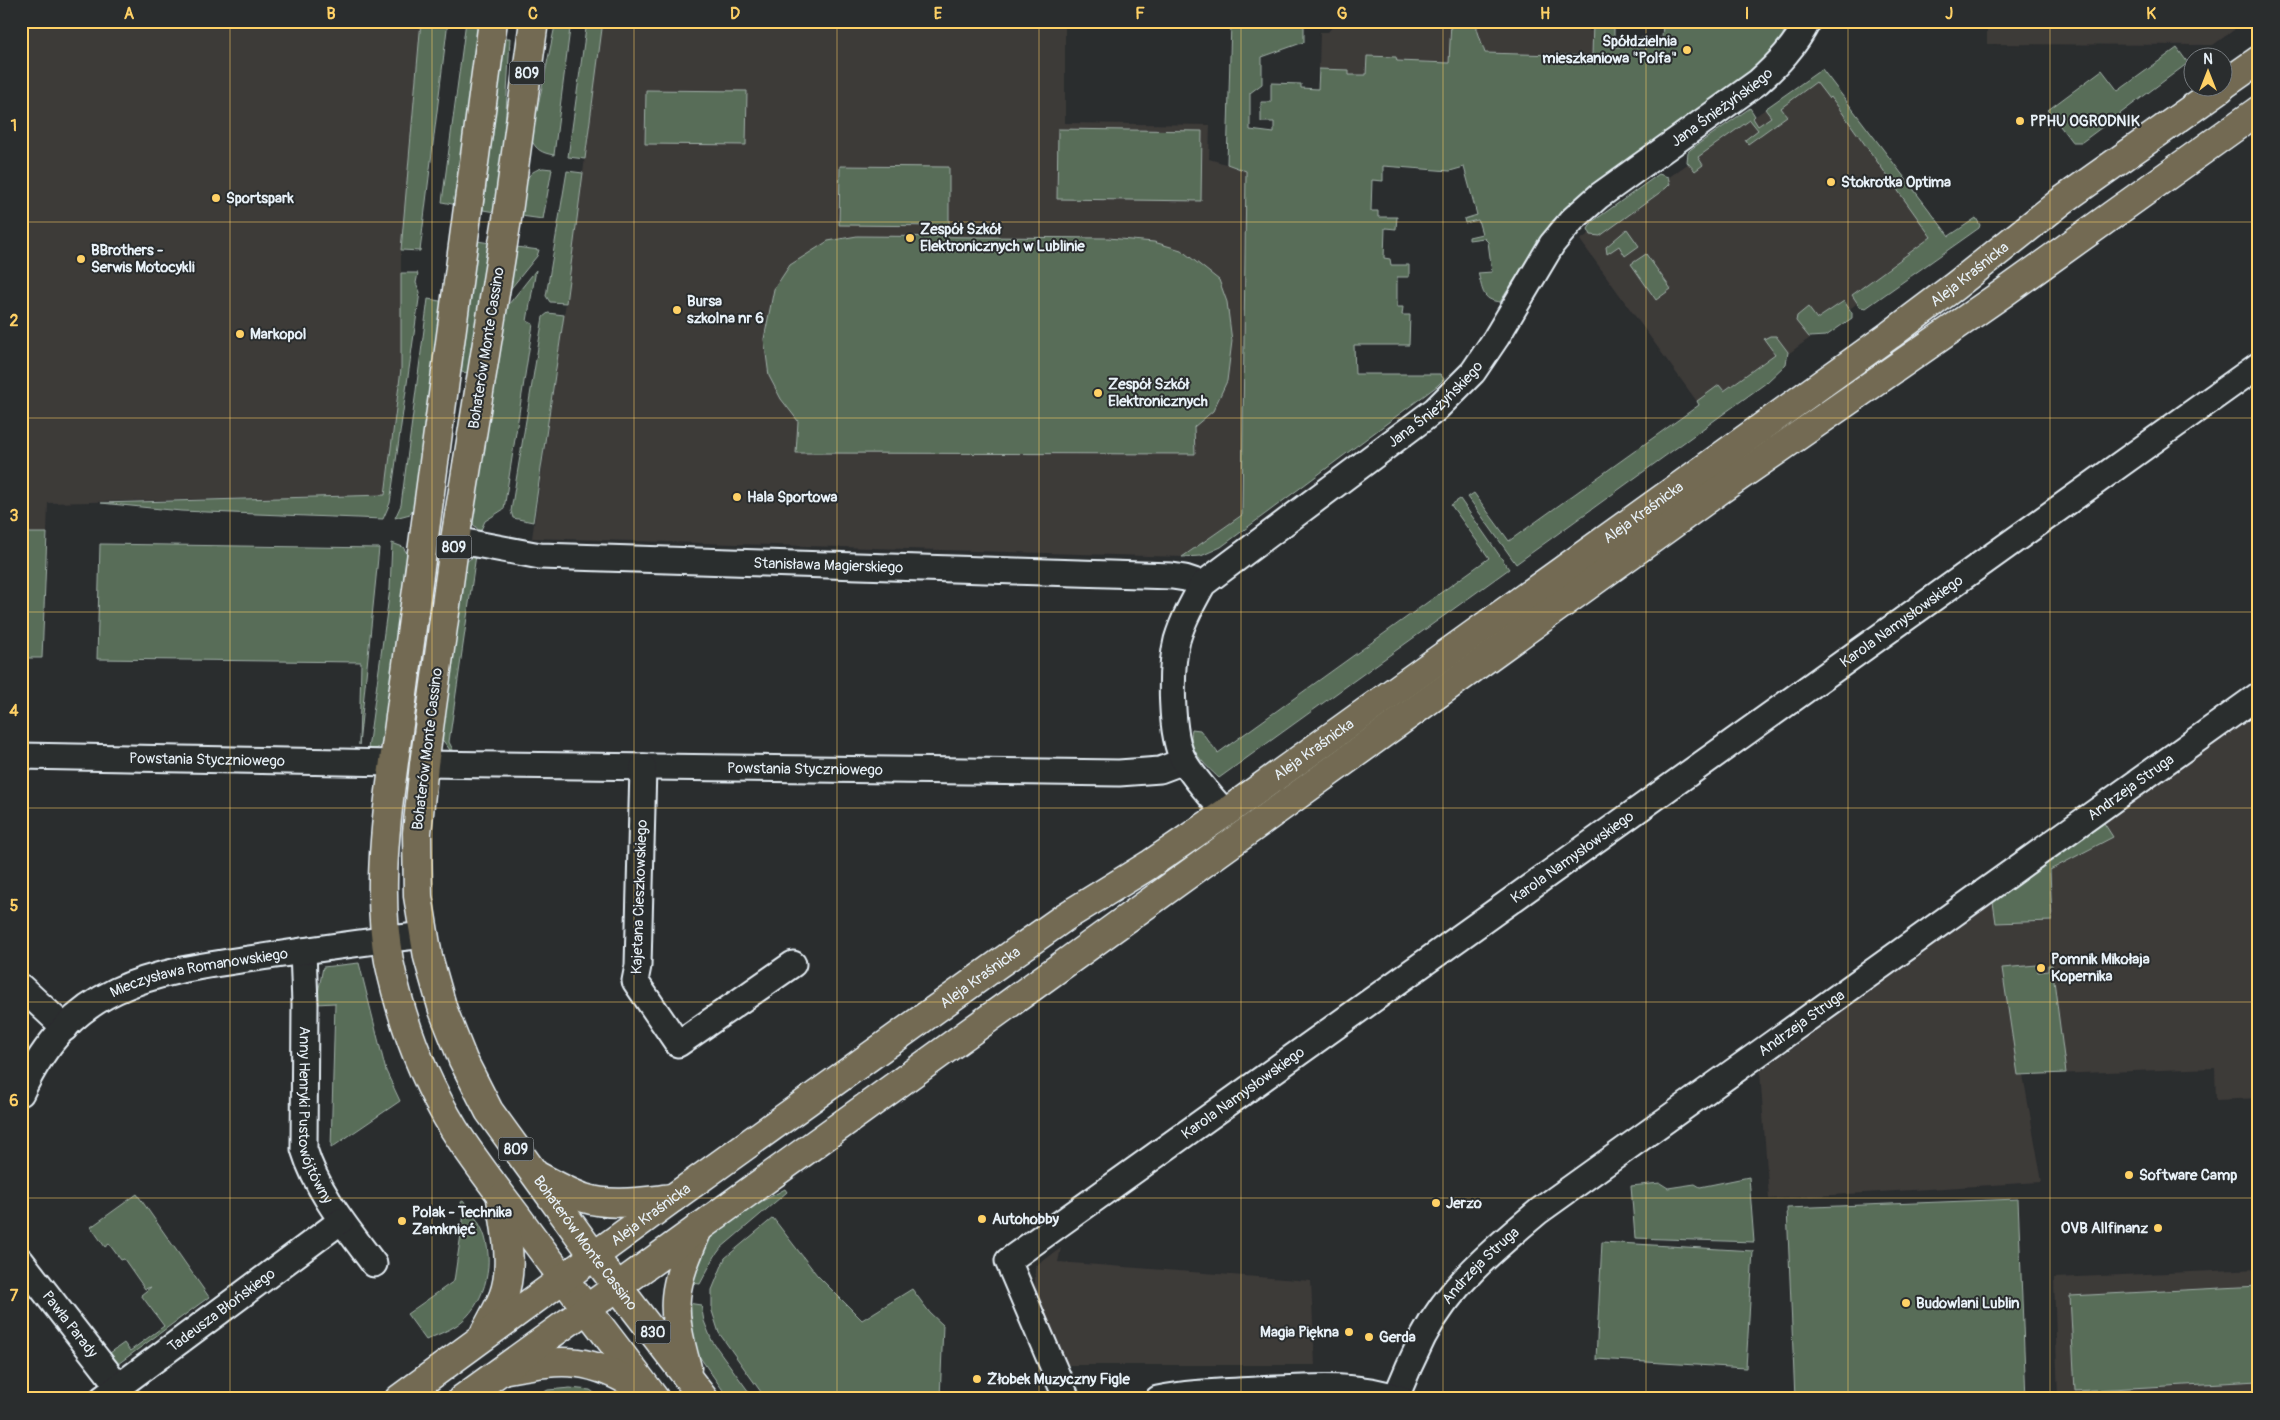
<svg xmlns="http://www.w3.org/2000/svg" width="2280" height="1420" viewBox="0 0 2280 1420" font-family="Pangolin,sans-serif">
	<rect width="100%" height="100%" fill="#2a2d2e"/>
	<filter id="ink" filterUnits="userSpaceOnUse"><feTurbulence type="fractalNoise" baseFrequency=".02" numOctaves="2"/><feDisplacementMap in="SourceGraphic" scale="10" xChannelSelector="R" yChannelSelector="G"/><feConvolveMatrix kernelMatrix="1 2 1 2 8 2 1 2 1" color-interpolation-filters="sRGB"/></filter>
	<g filter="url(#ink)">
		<!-- built -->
		<path fill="#3d3a39" d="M21,21H421L401,250V369L385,495L48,503L47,533H21Z
			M603,21H1065V123L1210,125L1209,159L1246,170L1242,515L1182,557L532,538L565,309Z
			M1333,21H1451L1450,63L1396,61V57H1367L1366,75H1349V70L1319,69L1320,32H1328L1333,26Z
			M1477,21H1590L1589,31H1593L1592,56L1485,53L1477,29Z
			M1987,21H2238L2234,30L2213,45L1987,44Z
			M1822,69L1949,236L1706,414L1580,240Z
			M2259,712V1098L2216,1100L2215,1068L2023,1075L2042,1182L1769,1199L1760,1071Z
			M1061,1248L1058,1262L1311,1281L1315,1365H1065L1034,1296L1036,1266Z
			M2259,1269V1399H2058L2054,1278Z"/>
		<!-- green -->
		<path fill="#596d58" stroke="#a0afa8" d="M421,21H448L420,251L401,250Z
			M466,21H479L480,24L457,205L442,202Z
			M556,21H571L554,155C542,153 536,150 531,139Z
			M587,21H603L585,159L568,157Z
			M1231,21H1304V42L1262,57V84L1250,93V130L1274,133V122H1261V102H1271V83L1301,84V88L1318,89L1319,69L1349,70V75H1366L1367,56L1396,57L1397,61L1449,63L1451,21H1477V29L1485,53L1592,56L1593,21H1614V47H1640L1641,38H1662L1663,23L1740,24L1741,21H1780C1790,37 1776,51 1765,61L1582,193L1552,221L1500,302C1481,300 1483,289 1478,273L1492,272L1488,242L1484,238L1469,240V237L1482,234L1478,220L1465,223L1464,219L1477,215L1464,167L1450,171L1383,166V181L1372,180L1371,211H1378V217H1397L1396,229L1385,228L1384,258L1390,259L1391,265H1409V277H1397V307H1403L1402,315H1410L1409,345H1354L1355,374H1440L1444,379L1437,386L1221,547L1201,556L1182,557L1242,515L1246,171L1227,164Z
			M504,38H510L504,149L495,212L483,210Z
			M2177,48L2188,63L2082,142H2072L2048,110L2102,70L2118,91Z
			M1822,69L1949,236L1976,218L1980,225L1979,228L1866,308L1860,307L1852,295L1931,237L1831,97L1829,99L1816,82L1781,108L1787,116L1748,144L1745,140L1758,130L1750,120L1698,157L1703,165L1695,171L1687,162L1688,152L1691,149L1750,108L1755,116L1753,118L1758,126L1771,117L1765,109Z
			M646,90L747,91L746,145L645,144Z
			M1058,129L1202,131L1201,201L1057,199Z
			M840,166L949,167V226L839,225Z
			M543,168L552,169L543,219L521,216C523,197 520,172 543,168Z
			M567,171L583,173L566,303L550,302L546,296Z
			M1659,174L1668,177L1670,184L1666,188L1600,236L1591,235L1588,229L1592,222Z
			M1627,229L1639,246L1625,256L1619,246L1607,254L1606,247Z
			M857,236L1108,238L1154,242L1181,250L1219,280L1227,302L1232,341L1227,381L1213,411L1194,427L1195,454L796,453L798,421L781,399L769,376L764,339L774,289L790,265L828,241Z
			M477,241L490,243L469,373L461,372Z
			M516,247L539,250L537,256L508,292Z
			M1646,254L1671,289L1656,300L1631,264Z
			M536,270L527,321L533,324L504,509L485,521L480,532L473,524L472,518L505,309Z
			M401,273H418L416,283L420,292L390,503L383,519L181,511L101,503L385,495L401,369Z
			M428,299L440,301L441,307L417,501L410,514L395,518L401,505Z
			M1844,301L1852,313V318L1826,336L1809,337L1796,321L1797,316L1808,307L1817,319Z
			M548,313L564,315L533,522L513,518L511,511L543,317Z
			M1770,336H1776L1788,352L1786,364L1766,383L1516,564L1468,497L1474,493L1509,541L1699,405L1697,401L1719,385L1724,391L1775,354L1764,339Z
			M1460,499L1509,569L1219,778C1205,765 1187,749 1192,729L1200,730L1218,753L1489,558L1451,505Z
			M21,533H47L42,658H21Z
			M392,543L403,547L408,555L384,739C382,747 376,751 368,749L390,589Z
			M100,544L379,548L359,745L361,662L97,659Z
			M476,555L449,742L453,750H450L441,738L465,566L467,561Z
			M2259,738V783H2256L2254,739Z
			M2104,823L2113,837L2050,870L2052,921L1996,923L1993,902Z
			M359,963L386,1071L400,1101L331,1148L335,1003L316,1004L323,967Z
			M2037,965L2038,972L2048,971V965H2052L2066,1073L2018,1075L2002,968Z
			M1749,1177L1754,1242L1635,1238L1631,1186L1660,1183L1668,1188L1695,1184L1700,1187Z
			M785,1189L787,1192L721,1248L715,1256L700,1284L683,1282L704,1242L731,1218Z
			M137,1194L209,1297L118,1364L110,1353L124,1343L130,1351L164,1326L141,1295L151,1287L145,1289L124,1259L121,1260L109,1244L105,1247L91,1227Z
			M2018,1199L2026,1399H1795L1787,1208Z
			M463,1201C472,1212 481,1224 485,1237C494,1268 484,1306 457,1325C448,1331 436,1335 426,1340L407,1314L454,1281L464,1214L461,1202Z
			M773,1218L817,1275L862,1320L912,1289L930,1313L943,1325L940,1399H766L719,1333L712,1311V1290L725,1258Z
			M1602,1242L1753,1251L1746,1368L1596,1359Z
			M2259,1286V1381L2075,1391L2070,1296Z
			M681,1302L701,1305L704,1321L712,1341L754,1399H729L692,1346Z
			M570,1388L590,1390L603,1399H531L548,1390Z"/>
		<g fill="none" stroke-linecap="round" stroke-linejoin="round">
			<!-- minor casing -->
			<g stroke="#e8f1f8" stroke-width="29">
				<g id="minor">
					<path id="s1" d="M455,540L540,556L1172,576L1185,578L1203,584"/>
					<path id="s2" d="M21,756L394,763"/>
					<path id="s3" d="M424,764L1119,773L1160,770L1184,761"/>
					<path d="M643,767L638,966L635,981L678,1044L793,964"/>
					<path id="s4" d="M1225,813C1212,797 1194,779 1184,761C1170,736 1170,668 1177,640C1183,620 1193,602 1203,584L1435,410L1473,372L1496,338L1552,244L1572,220L1599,196L1758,82C1778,64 1795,46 1808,21"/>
					<path id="s5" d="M303,951L305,1004L304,1149C317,1192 347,1228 374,1264"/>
					<path d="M21,987L65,1028"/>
					<path id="s6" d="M21,1093C73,981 152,973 262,957C316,949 370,941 424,935"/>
					<path id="s7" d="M21,1261L119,1387"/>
					<path id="s8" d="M1396,1397C1404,1377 1413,1357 1423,1337C1450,1285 1495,1248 1539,1211L2259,695"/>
					<path id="s9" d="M102,1399L341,1221"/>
					<path id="s10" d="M1067,1399L1008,1261L2259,365"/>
					<path d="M1158,1399C1191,1392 1224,1392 1257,1390C1303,1388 1356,1382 1401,1399"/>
				</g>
			</g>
			<!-- major casing -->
			<g stroke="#e8f1f8" stroke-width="31">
				<g id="major">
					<path d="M493,21L389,799C383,852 379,908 389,961C401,1019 423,1078 454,1129C473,1159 495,1187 516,1215C561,1277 609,1337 655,1399"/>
					<path id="s11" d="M534,21L507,219L455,540L424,764L417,833L418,896L428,957L443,1010L463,1060L489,1111L594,1256L704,1399"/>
					<path d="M2222,86L2259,60"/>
					<path d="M538,1176C553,1184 568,1192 584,1198C612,1207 644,1201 673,1198"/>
					<path d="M485,1332C491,1321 498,1309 503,1297C515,1266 505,1229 501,1198"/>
					<path d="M687,1368C669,1303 672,1289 699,1227"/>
					<path d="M507,1369C565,1358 591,1357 642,1389"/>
					<path id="s12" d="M399,1399L673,1198L997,965L1065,917L1149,865L1225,813L1890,335L1955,286L2063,200L2221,88"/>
					<path d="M462,1399L1720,490L2002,294L2259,110"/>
				</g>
			</g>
			<!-- minor -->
			<use href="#minor" stroke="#2a2d2e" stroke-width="25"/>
			<!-- major -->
			<use href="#major" stroke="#736b52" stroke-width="28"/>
		</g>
	</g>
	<!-- grid -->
	<path fill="none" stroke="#ffd166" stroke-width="1" stroke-opacity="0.55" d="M230,21V1399M432,21V1399M634,21V1399M837,21V1399M1039,21V1399M1241,21V1399M1443,21V1399M1646,21V1399M1848,21V1399M2050,21V1399M21,222H2259M21,418H2259M21,612H2259M21,808H2259M21,1002H2259M21,1198H2259"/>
	<!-- markers -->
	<g fill="#ffd166" stroke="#2a2d2e" stroke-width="2">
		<circle cx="1687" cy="50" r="5"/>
		<circle cx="2020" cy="121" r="5"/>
		<circle cx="1831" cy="182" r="5"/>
		<circle cx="216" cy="198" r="5"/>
		<circle cx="910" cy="238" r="5"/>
		<circle cx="81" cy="259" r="5"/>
		<circle cx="677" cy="310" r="5"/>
		<circle cx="240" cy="334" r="5"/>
		<circle cx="1098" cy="393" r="5"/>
		<circle cx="737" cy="497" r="5"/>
		<circle cx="2041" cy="968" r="5"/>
		<circle cx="2129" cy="1175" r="5"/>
		<circle cx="1436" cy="1203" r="5"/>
		<circle cx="982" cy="1219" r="5"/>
		<circle cx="402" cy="1221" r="5"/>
		<circle cx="2158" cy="1228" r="5"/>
		<circle cx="1906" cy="1303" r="5"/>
		<circle cx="1349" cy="1332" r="5"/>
		<circle cx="1369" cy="1337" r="5"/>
		<circle cx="977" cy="1379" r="5"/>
	</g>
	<g text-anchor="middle" stroke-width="4" stroke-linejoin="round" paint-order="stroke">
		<!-- shield labels -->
		<g fill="#2a2d2e" stroke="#afb6bb" stroke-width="1">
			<rect x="509.5" y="61.5" width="35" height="23" rx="4"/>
			<rect x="436.5" y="535.5" width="35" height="23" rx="4"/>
			<rect x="498.5" y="1137.5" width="35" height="23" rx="4"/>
			<rect x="635.5" y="1320.5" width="35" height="23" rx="4"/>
		</g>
		<g font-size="14" font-weight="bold" fill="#e8f1f8">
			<text x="527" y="78">809</text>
			<text x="454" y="552">809</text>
			<text x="516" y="1154">809</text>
			<text x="653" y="1337">830</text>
		</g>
		<!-- poi labels -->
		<g font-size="15" font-weight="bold" fill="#e8f1f8" stroke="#2a2d2e" text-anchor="start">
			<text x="1677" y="46" text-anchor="end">Spółdzielnia<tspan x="1677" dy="17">mieszkaniowa "Polfa"</tspan></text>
			<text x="2030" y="126">PPHU OGRODNIK</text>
			<text x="1841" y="187">Stokrotka Optima</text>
			<text x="226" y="203">Sportspark</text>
			<text x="920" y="234">Zespół Szkół<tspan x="920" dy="17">Elektronicznych w Lublinie</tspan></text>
			<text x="91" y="255">BBrothers -<tspan x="91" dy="17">Serwis Motocykli</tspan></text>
			<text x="687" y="306">Bursa<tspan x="687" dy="17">szkolna nr 6</tspan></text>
			<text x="250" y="339">Markopol</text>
			<text x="1108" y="389">Zespół Szkół<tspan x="1108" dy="17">Elektronicznych</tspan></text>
			<text x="747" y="502">Hala Sportowa</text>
			<text x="2051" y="964">Pomnik Mikołaja<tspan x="2051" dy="17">Kopernika</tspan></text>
			<text x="2139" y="1180">Software Camp</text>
			<text x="1446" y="1208">Jerzo</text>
			<text x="412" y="1217">Polak - Technika<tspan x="412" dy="17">Zamknięć</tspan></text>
			<text x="992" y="1224">Autohobby</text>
			<text x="2148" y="1233" text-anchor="end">OVB Allfinanz</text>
			<text x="1916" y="1308">Budowlani Lublin</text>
			<text x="1339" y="1337" text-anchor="end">Magia Piękna</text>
			<text x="1379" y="1342">Gerda</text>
			<text x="987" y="1384">Żłobek Muzyczny Figle</text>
		</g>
		<!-- street labels -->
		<g font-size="15" fill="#e8f1f8" stroke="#2a2d2e">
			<text dy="5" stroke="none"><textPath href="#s4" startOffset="964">Jana Śnieżyńskiego</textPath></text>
			<text dy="5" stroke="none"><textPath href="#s12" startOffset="1932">Aleja Kraśnicka</textPath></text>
			<text transform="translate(486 348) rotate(-81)" y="5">Bohaterów Monte Cassino</text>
			<text dy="5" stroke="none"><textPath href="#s4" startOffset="545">Jana Śnieżyńskiego</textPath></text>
			<text dy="5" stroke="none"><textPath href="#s12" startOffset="1528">Aleja Kraśnicka</textPath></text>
			<text dy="5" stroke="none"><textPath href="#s1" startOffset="375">Stanisława Magierskiego</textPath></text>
			<text dy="5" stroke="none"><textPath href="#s10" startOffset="1249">Karola Namysłowskiego</textPath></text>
			<text transform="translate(427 749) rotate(-83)" y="5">Bohaterów Monte Cassino</text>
			<text dy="5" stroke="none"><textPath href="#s12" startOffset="1122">Aleja Kraśnicka</textPath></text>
			<text dy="5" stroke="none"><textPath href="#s2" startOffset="186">Powstania Styczniowego</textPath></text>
			<text dy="5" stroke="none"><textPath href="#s3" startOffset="381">Powstania Styczniowego</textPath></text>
			<text dy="5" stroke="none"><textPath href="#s8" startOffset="966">Andrzeja Struga</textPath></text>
			<text dy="5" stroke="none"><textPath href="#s10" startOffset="844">Karola Namysłowskiego</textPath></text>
			<text transform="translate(639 897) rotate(-88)" y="5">Kajetana Cieszkowskiego</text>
			<text dy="5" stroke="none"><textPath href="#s6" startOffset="228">Mieczysława Romanowskiego</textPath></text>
			<text dy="5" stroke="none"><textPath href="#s12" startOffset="718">Aleja Kraśnicka</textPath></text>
			<text dy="5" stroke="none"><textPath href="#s8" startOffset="561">Andrzeja Struga</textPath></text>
			<text dy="5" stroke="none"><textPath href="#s10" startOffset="439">Karola Namysłowskiego</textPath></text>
			<text dy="5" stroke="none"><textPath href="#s5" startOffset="166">Anny Henryki Pustowójtówny</textPath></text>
			<text dy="5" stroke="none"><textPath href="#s12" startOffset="312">Aleja Kraśnicka</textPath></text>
			<text dy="5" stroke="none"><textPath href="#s11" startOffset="1275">Bohaterów Monte Cassino</textPath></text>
			<text dy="5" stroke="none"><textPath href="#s8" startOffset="158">Andrzeja Struga</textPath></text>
			<text dy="5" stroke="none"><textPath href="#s9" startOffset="149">Tadeusza Błońskiego</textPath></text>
			<text dy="5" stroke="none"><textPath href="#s7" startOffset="80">Pawła Parady</textPath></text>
		</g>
	</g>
	<!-- margin -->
	<rect width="2280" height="1420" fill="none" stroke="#2a2d2e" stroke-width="55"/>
	<!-- north arrow -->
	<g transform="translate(2208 72)"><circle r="24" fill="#2a2d2e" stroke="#767b7f"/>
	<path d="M0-4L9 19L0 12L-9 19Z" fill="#ffd166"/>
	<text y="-8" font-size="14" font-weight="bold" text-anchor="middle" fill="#e8f1f8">N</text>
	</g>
	<rect x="28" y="28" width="2224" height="1364" fill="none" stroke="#ffd166" stroke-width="2"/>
	<g font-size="16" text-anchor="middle" font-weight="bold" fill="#ffd166">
		<text x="129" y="19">A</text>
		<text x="331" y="19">B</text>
		<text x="533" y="19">C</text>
		<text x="735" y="19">D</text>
		<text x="938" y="19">E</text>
		<text x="1140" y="19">F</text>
		<text x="1342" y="19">G</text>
		<text x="1545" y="19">H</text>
		<text x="1747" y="19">I</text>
		<text x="1949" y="19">J</text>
		<text x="2151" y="19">K</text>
		<text x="14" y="131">1</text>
		<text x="14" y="326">2</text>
		<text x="14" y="521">3</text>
		<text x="14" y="716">4</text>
		<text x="14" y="911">5</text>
		<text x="14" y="1106">6</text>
		<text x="14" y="1301">7</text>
	</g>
</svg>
